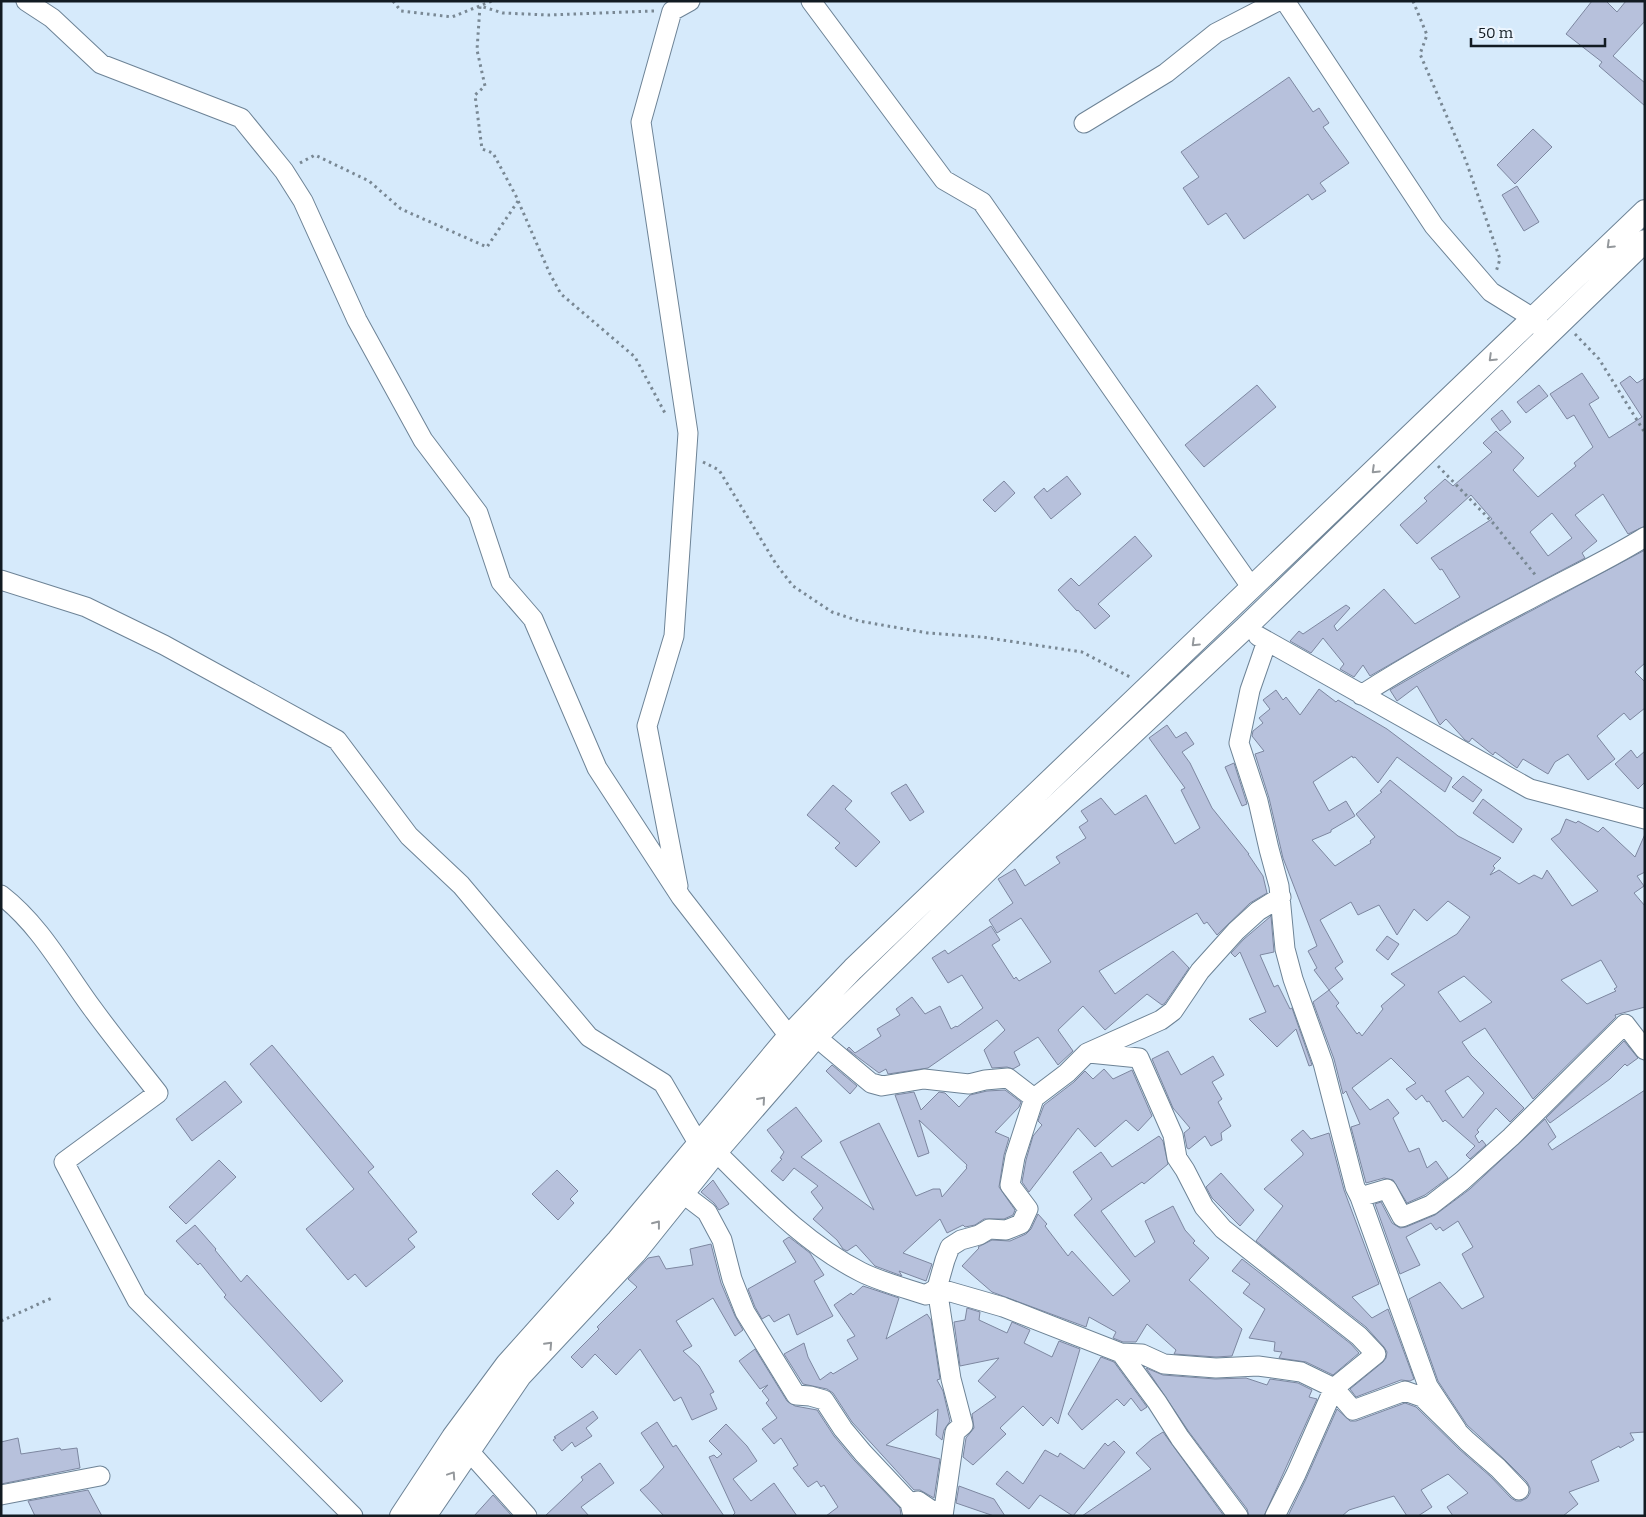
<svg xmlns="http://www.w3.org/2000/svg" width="1646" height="1517" viewBox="0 0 1646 1517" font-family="Bitter,serif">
	<rect width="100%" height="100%" fill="#d6eafb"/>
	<!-- building -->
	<path fill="#b7c1dc" stroke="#7d87a0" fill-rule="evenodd" d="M1592,1H1606L1617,12L1626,1H1645V21L1613,56L1645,83V106L1599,66L1602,62L1566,34Z
		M1289,77L1313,112L1319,108L1329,123L1323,127L1349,163L1320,183L1326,191L1312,200L1308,194L1244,239L1226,213L1208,225L1183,188L1199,177L1181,152Z
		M1533,129L1552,147L1515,184L1497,165Z
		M1517,186L1539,222L1524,231L1502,195Z
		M1582,373L1599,398L1589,404L1609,438L1642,417L1620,383L1630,376L1637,383L1645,378V526L1628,534L1603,494L1575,515L1597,541L1582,553L1585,558L1460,624L1370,676L1363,665L1354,677L1340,669L1344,664L1323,638L1311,653L1290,641L1299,631L1303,634L1346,605L1350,608L1334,626L1337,631L1384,589L1415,624L1460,597L1442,569L1440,570L1431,558L1492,519L1471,495L1417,544L1400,525L1427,501L1424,498L1445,479L1453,486L1492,452L1483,443L1496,431L1524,458L1513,470L1538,497L1576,466L1574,463L1593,447L1574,415L1567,419L1550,394ZM1552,513L1572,538L1548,556L1530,532Z
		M1257,385L1276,407L1204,467L1185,445Z
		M1539,385L1548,396L1526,413L1517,402Z
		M1502,410L1511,422L1500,431L1491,419Z
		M1067,476L1081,494L1051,519L1034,497L1044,488L1047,492Z
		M1004,481L1015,493L995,512L983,500Z
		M1135,536L1152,556L1098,604L1110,616L1095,629L1078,610L1077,611L1058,590L1071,578L1079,586Z
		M1645,550V663L1635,672L1645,682V708L1630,720L1624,713L1597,736L1615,759L1588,780L1568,754L1555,762L1548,774L1523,759L1517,768L1495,752L1493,755L1472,738L1469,742L1465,740L1446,719L1440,725L1417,686L1397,701L1390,690L1471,643Z
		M1319,689L1336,702L1338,700L1387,729L1452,778L1445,792L1397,757L1378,783L1355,757L1353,758L1352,756L1313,782L1329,811L1346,801L1355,816L1331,830V832L1312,840L1335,866L1371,843L1370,841L1375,837L1356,814L1382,792L1380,791L1390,780L1458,836L1501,858L1493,866L1495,868L1490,875L1499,870L1519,884L1534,875L1542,879L1547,870L1572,906L1598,891L1551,839L1560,833L1566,819L1576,823L1578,821L1598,832L1603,827L1635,857L1645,834V872L1637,876L1644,886L1634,893L1645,906V1007L1615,1015L1616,1017L1533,1099L1485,1028L1462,1042L1471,1055L1524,1108L1510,1122L1496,1108L1477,1130L1479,1132L1475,1136L1479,1143L1482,1140L1486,1145L1470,1159L1466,1155L1475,1146L1445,1120L1443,1122L1429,1101L1427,1102L1422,1095L1416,1100L1406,1089L1416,1083L1391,1058L1352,1088L1370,1110L1388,1099L1399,1113L1393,1118L1409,1152L1419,1148L1427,1168L1436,1161L1448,1178L1425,1195L1407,1203L1393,1180L1384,1178L1366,1183L1351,1127L1360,1124L1346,1091L1343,1094L1334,1059L1313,1002L1329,990L1339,1003L1336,1006L1357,1034L1359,1032L1362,1036L1383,1009L1381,1006L1405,985L1391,974L1457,934L1470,917L1448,901L1427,921L1414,909L1397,935L1379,905L1358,915L1351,902L1320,920L1343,962L1335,968L1343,979L1329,990L1314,970L1317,968L1308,951L1317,946L1283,858L1269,798L1255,754L1264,751L1252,736L1253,731L1263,723L1259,718L1270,709L1263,700L1276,690L1283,700L1286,697L1300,715ZM1601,960L1617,987L1614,989L1616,991L1587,1004L1561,980ZM1464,976L1492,1002L1460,1022L1438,992ZM1468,1076L1484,1093L1463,1118L1445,1091Z
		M1167,725L1176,738L1186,732L1194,744L1182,752L1190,763L1212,808L1249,854H1248L1263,876L1267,893L1250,903L1217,935L1207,922L1204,924L1197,913L1099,971L1115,994L1173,951L1189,968L1165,1003L1162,1005L1147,994L1105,1030L1083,1006L1058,1030L1073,1051L1058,1065L1038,1037L1014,1052L1020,1065L1013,1069L1007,1067L992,1068L984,1050L1005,1030L997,1020L928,1068L888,1074L886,1069L879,1073L847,1049L849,1047L855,1053L881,1036L877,1029L900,1015L896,1009L912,997L925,1014L940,1006L951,1029L956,1026L957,1027L983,1008L962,975L948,983L932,958L945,950L948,954L991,926L1000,940L992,945L1014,979L1016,977L1019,981L1051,962L1021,918L997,933L989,920L1013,903L998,879L1015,869L1025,886L1060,863L1056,857L1086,838L1079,827L1088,821L1081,811L1101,798L1115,815L1146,795L1175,844L1200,828L1181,790L1185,788L1149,738Z
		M1631,750L1637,758L1645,751V782L1638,789L1615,764Z
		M1234,763L1247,804L1242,806L1225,767Z
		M1463,776L1482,790L1473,802L1452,787Z
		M906,784L924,812L910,821L891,793Z
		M833,785L852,801L845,809L880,842L856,867L835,848L840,843L807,815Z
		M1483,799L1522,829L1513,843L1473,813Z
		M1271,916L1274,952L1260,955L1274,987L1278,985L1290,1009L1292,1008L1312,1065L1309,1066L1296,1029L1277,1047L1249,1019L1266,1012L1240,952L1235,957L1231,953L1244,939Z
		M1387,936L1399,944L1388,960L1376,950Z
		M1624,1041L1638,1058L1627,1066L1625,1064L1610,1079L1550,1123L1546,1118Z
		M272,1045L374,1167L368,1172L417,1232L408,1239L415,1247L366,1287L355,1274L348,1280L306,1229L354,1189L250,1064Z
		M1168,1051L1181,1075L1213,1056L1224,1075L1212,1082L1222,1099L1218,1102L1231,1126L1221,1133L1222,1140L1211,1146L1205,1136L1189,1149L1187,1148L1184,1133L1190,1128L1173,1108L1152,1059Z
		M832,1065L857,1086L850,1094L826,1071Z
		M1104,1069L1113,1079L1132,1070L1152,1116L1138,1131L1126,1120L1095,1147L1078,1128L1029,1192L1022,1182L1026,1160L1033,1136L1042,1125L1038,1121L1044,1105L1074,1082L1085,1071L1093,1079Z
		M225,1081L242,1102L192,1141L176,1119Z
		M1005,1090L1021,1102L1019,1107L995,1132L1009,1138L1004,1155L999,1187L1015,1210L1013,1215L1004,1219H984L975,1225L965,1227L963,1225L947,1233L940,1219L903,1253L932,1264L926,1281L899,1271L902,1276L875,1266L856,1245L847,1251L843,1249L837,1240L813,1219L823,1208L811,1192L818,1186L794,1168L783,1181L771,1171L782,1159L780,1158L784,1152L767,1130L796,1107L822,1141L801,1157L874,1210L840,1142L879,1123L916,1196L933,1189H940L942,1197L967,1168L966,1167L967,1165L919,1120L929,1153L918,1157L895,1095L914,1092L921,1110L939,1092L945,1093L959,1107L970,1095L987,1091Z
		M1645,1090V1432L1630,1433L1634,1440L1620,1448L1619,1446L1591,1461L1599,1481L1569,1492L1578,1504L1563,1516H1453L1447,1507L1468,1493L1448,1474L1421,1490L1432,1507L1418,1516H1407L1394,1496L1349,1510L1342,1516H1288L1306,1479L1337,1409L1350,1421H1356L1405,1403L1416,1407L1459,1449L1490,1476L1511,1498L1516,1501H1521L1527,1498L1530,1493V1488L1527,1482L1505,1460L1467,1425L1438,1381L1409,1299L1440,1282L1462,1309L1484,1297L1462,1254L1473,1247L1458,1221L1443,1231L1440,1227L1436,1230L1431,1223L1406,1237L1420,1265L1400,1274L1375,1204L1381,1202L1392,1223L1400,1228L1406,1227L1435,1215L1470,1189L1545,1119L1556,1137L1548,1144L1552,1150Z
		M1303,1130L1311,1139L1329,1133L1344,1190L1379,1284L1352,1297L1372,1318L1388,1309L1414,1379L1410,1381L1401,1380L1356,1397L1350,1389L1383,1362L1386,1358L1387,1352L1384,1347L1366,1327L1256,1241L1283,1206L1264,1189L1303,1155V1153L1291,1140Z
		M1159,1136L1163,1141L1168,1164L1144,1184L1142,1182L1101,1211L1135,1257L1155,1242L1145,1221L1173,1206L1185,1230L1195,1241L1193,1243L1209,1258L1189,1280L1242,1329L1232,1356L1216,1357L1174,1354L1176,1350L1147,1324L1136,1342H1123L1113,1338L1116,1332L1089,1317L1086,1327L992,1292L962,1266L979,1248L978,1247L992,1240L1010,1241L1026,1234L1031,1229L1038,1214L1047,1224L1045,1226L1068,1256L1072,1251L1113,1296L1130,1281L1074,1215L1092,1199L1073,1172L1101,1152L1112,1167Z
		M219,1160L236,1177L186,1224L169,1207Z
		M557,1170L578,1191L570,1199L574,1203L558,1220L532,1194Z
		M1221,1173L1254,1210L1240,1226L1212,1198L1206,1187Z
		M713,1180L729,1204L719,1210L714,1203L701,1192Z
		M195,1225L216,1249L215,1250L241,1282L247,1275L343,1381L321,1402L224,1297L226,1295L200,1263L198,1265L176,1241Z
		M789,1237L810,1253L824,1275L814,1281L833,1316L797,1335L789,1314L774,1322L769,1315L762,1319L755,1307L748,1289L796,1262L783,1241Z
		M711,1244L721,1283L735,1316L743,1330L735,1336L713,1298L676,1321L692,1346L683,1351L699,1366L714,1392L710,1394L717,1409L692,1420L681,1397L674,1401L640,1349L616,1375L595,1354L582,1368L571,1357L599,1329L597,1327L637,1287L628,1279L648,1258L659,1256L666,1269L693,1265L690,1249Z
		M1242,1259L1351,1344L1359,1353L1333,1375L1306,1362L1279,1358L1282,1352L1274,1351L1275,1342L1249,1338L1265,1309L1243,1293L1250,1284L1232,1271Z
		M863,1286L899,1298L886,1339L927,1314L931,1320L940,1379L937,1380L943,1391L950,1421L944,1430L942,1440L936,1435L938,1409L886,1445L940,1459L934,1498L920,1490H914L852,1422L833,1393L827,1389L803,1384L784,1354L804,1343L808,1357L820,1380L831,1372L833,1374L858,1359L847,1340L855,1336L834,1305L851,1293L853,1295Z
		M967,1308L980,1312L979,1320L1007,1333L1012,1322L1030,1330L1024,1343L1052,1357L1059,1341L1080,1349L1058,1424L1051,1417L1043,1426L1023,1406L1000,1428L1006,1434L973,1465L963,1457L966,1438L974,1428L972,1414L996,1397L978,1381L999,1358L960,1366L954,1322L965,1320Z
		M755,1349L787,1401L795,1406L817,1410L834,1436L854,1460L900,1508L901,1516H826L838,1507L824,1485L821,1487L817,1481L808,1487L793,1468L798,1465L781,1438L774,1444L762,1429L777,1418L766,1403L769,1400L762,1391L768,1385L760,1389L739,1361Z
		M1101,1357L1114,1362L1147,1407L1141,1411L1131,1398L1124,1406L1117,1399L1082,1430L1068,1414Z
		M1146,1368L1163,1375L1215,1379L1246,1378L1267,1385L1270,1379L1298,1383L1312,1390L1309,1397L1317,1399L1264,1516H1249L1247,1509L1189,1432Z
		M593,1411L598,1418L586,1428L592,1436L575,1447L572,1442L562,1451L553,1440L556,1438L554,1437Z
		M657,1422L673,1447L676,1445L724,1516H664L640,1490L648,1484L664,1467L641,1433Z
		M726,1424L747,1446L757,1461L733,1479L751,1501L774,1483L797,1516H732L735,1513L709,1457L714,1455L717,1458L722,1454L709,1441Z
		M1163,1432L1224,1516H1082L1151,1469L1136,1453L1152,1439Z
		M18,1438L21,1454L60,1448L61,1450L77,1448L80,1468L1,1484V1442Z
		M1114,1441L1125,1452L1073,1516L1040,1495L1029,1509L996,1484L1007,1471L1023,1484L1045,1450L1058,1457L1060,1453L1084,1469L1105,1443L1108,1446Z
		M600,1463L614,1483L581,1507L589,1516H545L583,1480L581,1477Z
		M959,1486L994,1499L1005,1516H994L956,1503Z
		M88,1490L102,1516H35L28,1501Z
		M493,1495L512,1516H474Z"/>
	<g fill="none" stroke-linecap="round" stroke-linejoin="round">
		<!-- minor casing -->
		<g stroke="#6d8396" stroke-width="21">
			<path id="minor" d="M26,1L52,18L101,64L241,118L284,171L303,201L357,320L423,440L478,513L501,582L533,619L597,768L681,897L789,1036
				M811,1L944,180L982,202L1115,393L1252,588
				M1285,1L1434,226L1491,292L1533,318L1542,329
				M1084,123L1166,73L1216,33L1278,1
				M1,580L86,607L164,645L337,740L409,836L461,885L589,1037L663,1083L698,1143
				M1258,636L1530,789L1645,819
				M1267,641L1250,690L1239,743L1258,801L1269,849L1279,886L1285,949L1293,979L1323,1063L1355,1187L1360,1197L1428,1386L1457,1430
				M1361,695C1416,660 1472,629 1530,599C1569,578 1608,560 1645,537
				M678,886L647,726L674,636L688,433L641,122L672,11L690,1
				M1,895C40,925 64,970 92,1008C113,1037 136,1065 158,1093L64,1162L137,1300L353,1516
				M816,1037L871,1083L882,1086L924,1079L969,1084L985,1080L1008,1078L1034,1098
				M1089,1053L1139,1058L1173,1135L1177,1158L1185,1170L1204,1207L1223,1229L1359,1336L1376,1354L1334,1388L1296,1474L1275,1516
				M716,1152C761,1196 804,1243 861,1272C881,1282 905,1288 926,1295L937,1288
				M682,1193L707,1212L722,1240L732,1279L745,1312L796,1395L810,1396L824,1400L843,1429L863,1453L910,1503L913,1516
				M1360,1197L1387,1189L1402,1217L1431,1205L1462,1181L1511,1137L1625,1024L1645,1050
				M937,1288L1003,1307L1121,1353L1142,1354L1164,1364L1216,1368L1258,1366L1301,1372L1334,1388L1353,1410L1405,1391L1422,1397L1467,1441L1498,1468L1519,1490
				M1121,1353L1157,1402L1180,1438L1238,1516
				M468,1450L527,1516
				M1,1495L100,1476
				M910,1503L918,1501L940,1516
				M943,1516L955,1432L963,1425L951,1379L937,1288L945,1260L950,1247L961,1240L979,1235L989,1229L1006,1230L1021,1224L1028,1209L1010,1185L1015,1157L1034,1098L1067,1073L1087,1053L1161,1020L1173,1011L1200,971L1236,931L1258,911L1281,897"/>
		</g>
		<!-- major casing -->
		<g stroke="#6d8396" stroke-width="24">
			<path id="major" d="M401,1516L453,1437L507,1364L618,1240L789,1036L853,969L1645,211
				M425,1516L520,1376L635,1253L716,1152L816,1037L1004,854L1245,628L1645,241"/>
		</g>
		<!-- path -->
		<path stroke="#798894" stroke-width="3" stroke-dasharray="2.5 4" stroke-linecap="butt" d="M393,1L401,11L452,17L492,1
			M1413,1L1427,35L1420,54L1466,161L1500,259L1496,272
			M654,11L548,15L503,13L480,6L477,50L485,86L475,95L482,149L493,153L516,196L550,274L561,294L635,357L666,415
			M300,163L315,155L369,181L401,209L487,247L518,201
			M1575,334L1599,359L1645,433
			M703,462L719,470L776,564L793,586L832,612L859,621L928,633L982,637L1082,652L1130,677
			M1438,466L1494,524L1537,577
			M1,1321L54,1297"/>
		<!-- minor -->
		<use href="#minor" stroke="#fff" stroke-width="19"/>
		<!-- major -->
		<use href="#major" stroke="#fff" stroke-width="22"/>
	</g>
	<!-- one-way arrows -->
	<defs><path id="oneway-chevron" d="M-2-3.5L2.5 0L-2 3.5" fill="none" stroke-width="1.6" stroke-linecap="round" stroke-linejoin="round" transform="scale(1.25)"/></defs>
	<g stroke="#94989c">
		<use href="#oneway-chevron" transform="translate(1610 245) rotate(136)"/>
		<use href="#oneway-chevron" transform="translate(1492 358) rotate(136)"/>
		<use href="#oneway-chevron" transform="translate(1375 470) rotate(136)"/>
		<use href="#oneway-chevron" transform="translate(1195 643) rotate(136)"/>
		<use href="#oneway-chevron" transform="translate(762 1100) rotate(-49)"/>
		<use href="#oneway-chevron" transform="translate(657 1224) rotate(-52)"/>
		<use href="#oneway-chevron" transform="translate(549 1345) rotate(-47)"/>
		<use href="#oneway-chevron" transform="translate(452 1475) rotate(-56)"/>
	</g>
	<!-- border -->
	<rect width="1646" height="1517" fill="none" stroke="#121b22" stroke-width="5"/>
	<!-- scale -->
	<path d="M1471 38v8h134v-8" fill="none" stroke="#121b22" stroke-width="2.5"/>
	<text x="1478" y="38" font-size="15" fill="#121b22" stroke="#ecf5fe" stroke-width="4" paint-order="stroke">50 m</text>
</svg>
